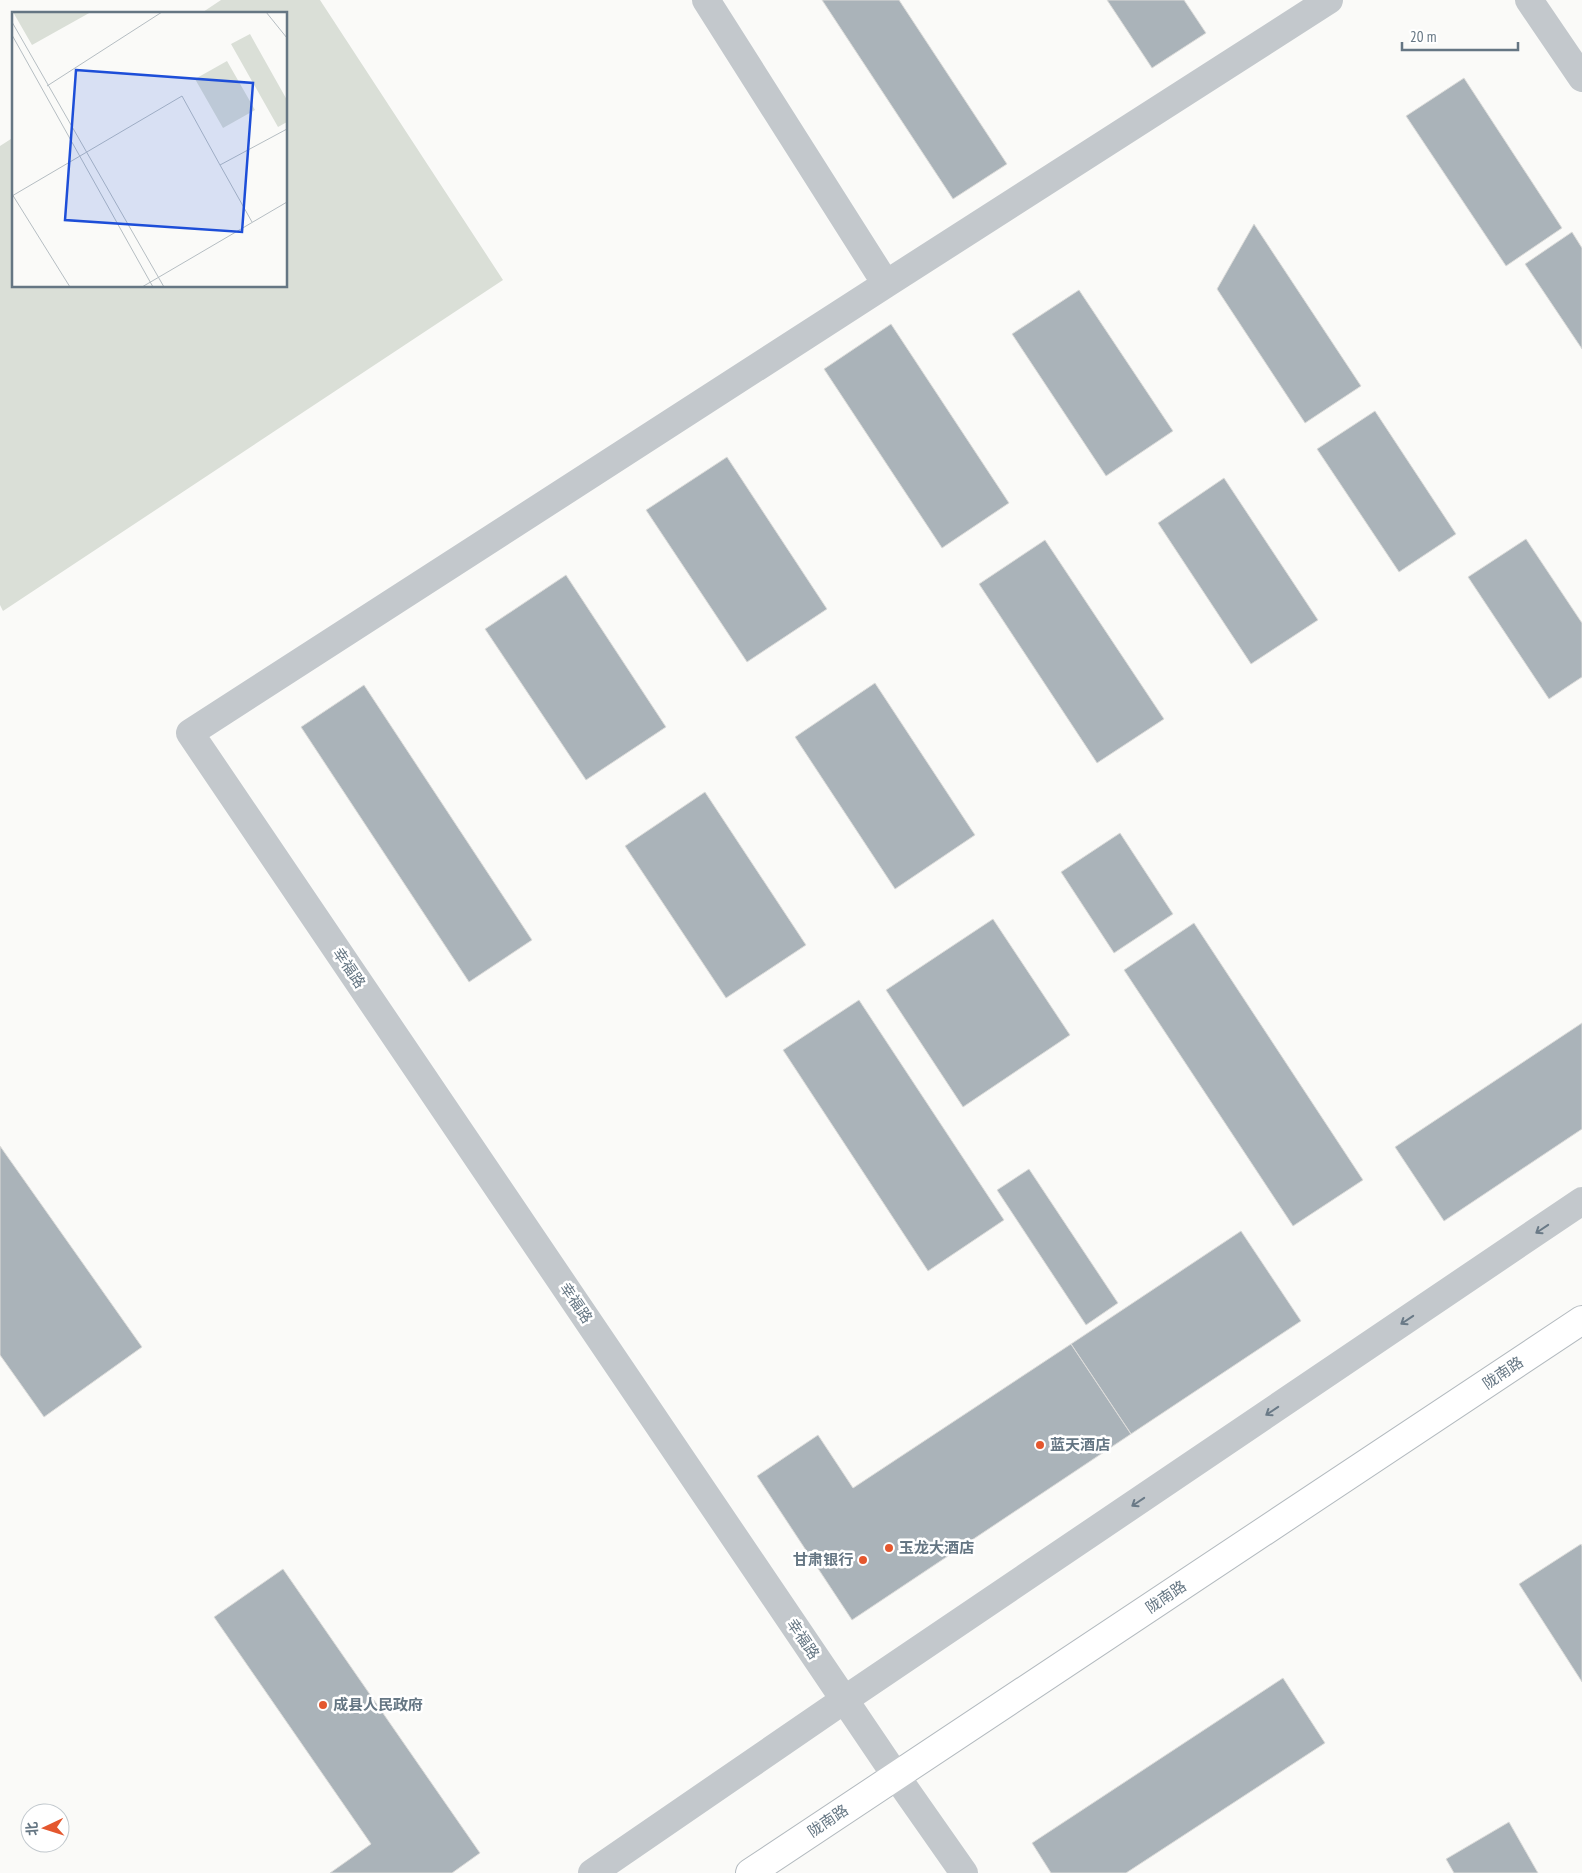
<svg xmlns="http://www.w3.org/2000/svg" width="1582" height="1873" viewBox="0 0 1582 1873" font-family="'PT Sans Narrow','Noto Sans SC',sans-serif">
	<rect width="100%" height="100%" fill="#fafaf8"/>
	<!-- green -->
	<path fill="#dadfd7" d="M221,0H320L503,280L3,611L0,605V146L14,137V286H286V14H200Z"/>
	<!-- building -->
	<path fill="#aab3b9" stroke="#dcdcda" d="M822,0H899L1007,164L953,199Z
		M1107,0H1184L1206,33L1152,68Z
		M1464,78L1562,228L1506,266L1406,116Z
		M1254,224L1361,386L1305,423L1217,289Z
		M1572,232L1582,248V349L1525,264Z
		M1079,290L1173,431L1106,476L1012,334Z
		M891,324L1009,503L942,548L824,369Z
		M1375,411L1456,534L1399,572L1317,449Z
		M727,457L827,609L747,662L646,510Z
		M1224,478L1318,620L1251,664L1158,523Z
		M1526,539L1582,623V677L1549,699L1468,577Z
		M1045,540L1164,719L1097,763L979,584Z
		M566,575L666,727L586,780L485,629Z
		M875,683L975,835L895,889L795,737Z
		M364,685L532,940L469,982L301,727Z
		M705,792L806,945L726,998L625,846Z
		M1120,833L1173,914L1114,953L1061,872Z
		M993,919L1070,1035L963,1107L886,990Z
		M1194,923L1363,1180L1293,1226L1124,970Z
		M859,1000L1004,1220L928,1271L783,1050Z
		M1582,1023V1129L1444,1221L1395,1147Z
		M0,1146L142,1347L44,1417L0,1355Z
		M1029,1169L1118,1303L1086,1325L997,1190Z
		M1241,1231L1301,1321L1131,1434L1071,1344Z
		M1071,1344L1131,1434L852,1620L757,1476L818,1435L853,1488Z
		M1581,1544L1582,1546V1682L1519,1584Z
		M283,1569L480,1853L452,1873H330L371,1844L214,1617Z
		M1283,1678L1325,1743L1126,1873H1051L1032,1843Z
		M1509,1822L1538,1873H1454L1446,1859Z"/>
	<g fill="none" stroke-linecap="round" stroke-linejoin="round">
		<!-- secondary casing -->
		<g stroke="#b3babf" stroke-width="30">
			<path id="secondary" d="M750,1873L1582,1320"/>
		</g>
		<!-- minor -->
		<path stroke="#c3c8cc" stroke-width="28" d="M706,0L886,284L1329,0
			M886,284L190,733L896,1776
			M592,1873L844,1700L1582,1201"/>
		<!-- tertiary -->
		<path stroke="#c3c8cc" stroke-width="28" d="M1529,0L1582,78
			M896,1776L964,1873"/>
		<!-- secondary -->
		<use href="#secondary" stroke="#fff" stroke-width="28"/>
	</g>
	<!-- one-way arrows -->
	<defs><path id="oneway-shaft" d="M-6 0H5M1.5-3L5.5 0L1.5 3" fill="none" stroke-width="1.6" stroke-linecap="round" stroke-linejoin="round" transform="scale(1.25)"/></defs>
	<g stroke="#6a7a87">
		<use href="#oneway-shaft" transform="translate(1542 1229) rotate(146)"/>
		<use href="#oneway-shaft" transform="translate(1407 1320) rotate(146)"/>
		<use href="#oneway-shaft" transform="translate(1272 1411) rotate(146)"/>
		<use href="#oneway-shaft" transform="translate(1138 1502) rotate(146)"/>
	</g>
	<!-- markers -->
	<g fill="#e4572e" stroke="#fff" stroke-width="2">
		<circle cx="1040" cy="1445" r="5"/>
		<circle cx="889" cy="1548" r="5"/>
		<circle cx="863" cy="1560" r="5"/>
		<circle cx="323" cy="1705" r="5"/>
	</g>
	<g text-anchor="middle" stroke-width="5" stroke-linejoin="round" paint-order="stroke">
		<!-- street labels -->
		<g font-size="15" fill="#657683" stroke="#fff">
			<text transform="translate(349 968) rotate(56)" y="5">幸福路</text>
			<text transform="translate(576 1303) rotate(56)" y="5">幸福路</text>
			<text transform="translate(1503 1373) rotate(-34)" y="5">陇南路</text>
			<text transform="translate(1166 1597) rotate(-34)" y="5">陇南路</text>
			<text transform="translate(803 1639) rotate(56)" y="5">幸福路</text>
			<text transform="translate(828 1821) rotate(-34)" y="5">陇南路</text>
		</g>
		<!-- poi labels -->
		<g font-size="15" font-weight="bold" fill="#657683" stroke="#fff" text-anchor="start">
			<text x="1050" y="1450">蓝天酒店</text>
			<text x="899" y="1553">玉龙大酒店</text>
			<text x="853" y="1565" text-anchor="end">甘肃银行</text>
			<text x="333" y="1710">成县人民政府</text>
		</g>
	</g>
	<!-- overview -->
	<g transform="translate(12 12)">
		<rect width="275" height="275" fill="#fafaf8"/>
		<path d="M1,0H79L20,33ZM238,22L275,88V110L266,115L219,32ZM215,49L243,98L211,116L183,67Z" fill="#dadfd7"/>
		<path fill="none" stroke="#b5bdc2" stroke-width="1" d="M254,0L275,26M0,10L152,275M0,23L141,275M35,74L150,0M0,182L58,275M0,184L170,84L208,153M240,210L208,153L275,117M130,275L275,190"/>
		<path fill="#1d4ed8" fill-opacity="0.15" stroke="#1d4ed8" stroke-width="2.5" d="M64,58L241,71L230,220L53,208Z"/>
		<rect width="275" height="275" fill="none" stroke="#657683" stroke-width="2.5"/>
	</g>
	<!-- north arrow -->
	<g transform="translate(45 1828) rotate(266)"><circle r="24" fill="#ffffff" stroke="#c1c8cd"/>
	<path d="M0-4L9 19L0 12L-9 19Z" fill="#e4572e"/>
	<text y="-8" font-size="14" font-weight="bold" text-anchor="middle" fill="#657683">北</text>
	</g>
	<!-- scale -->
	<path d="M1402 42v8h116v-8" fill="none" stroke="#657683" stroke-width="2.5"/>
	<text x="1410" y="42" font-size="15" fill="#657683" stroke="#ffffff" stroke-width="4" paint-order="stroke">20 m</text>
</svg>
